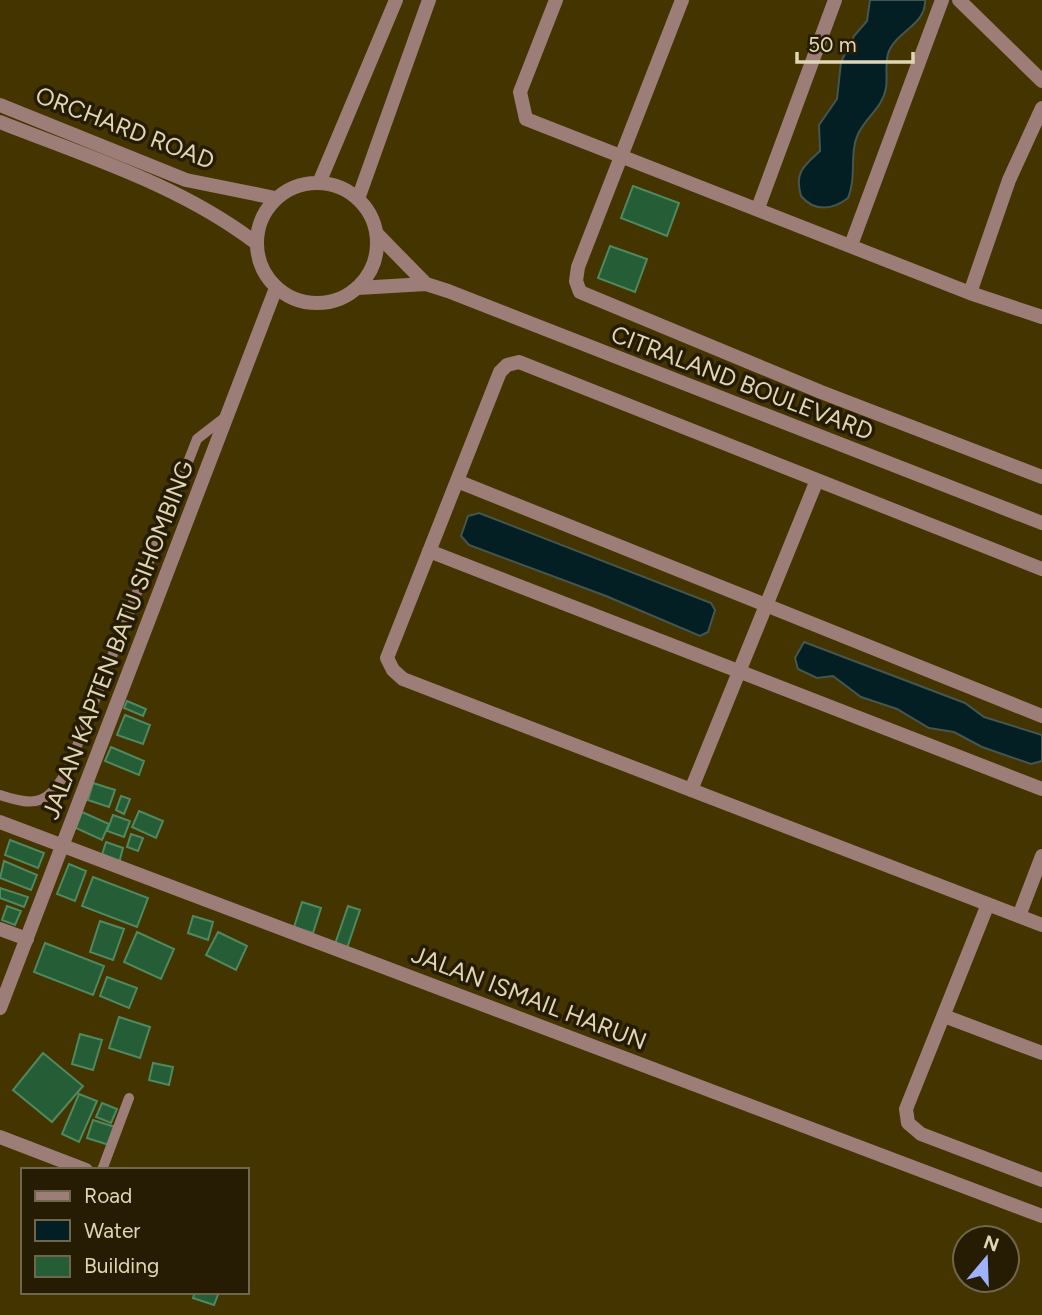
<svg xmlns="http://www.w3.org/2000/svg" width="1042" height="1315" viewBox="0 0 1042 1315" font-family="Figtree,sans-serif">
	<rect width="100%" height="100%" fill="#433400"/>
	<!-- water -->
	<path fill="#031f24" stroke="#455650" stroke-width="2" d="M870,0H925C926,25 898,30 889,51C884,63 888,76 886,88C883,107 866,117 858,134C849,153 857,177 848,198C833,210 814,212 801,196C794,172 804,166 820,151L819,125L837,99L841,62L854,36L867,21Z
		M479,513L711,603L715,610L708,632L700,636L606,596L469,545L461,536L468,516Z
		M804,642L965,703L984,717L1042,735V761L1031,764L982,747L954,732L929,728L897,709L861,697L833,676L817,678L798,669L795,658Z"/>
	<!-- building -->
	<path fill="#255d37" stroke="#50885f" stroke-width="2" d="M633,186L679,203L667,236L621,218Z
		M610,246L647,259L635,292L598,278Z
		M127,701L146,709L143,716L124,708Z
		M125,715L150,725L143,744L117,735Z
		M111,747L144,761L139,775L105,761Z
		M93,783L115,790L109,807L88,800Z
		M121,796L130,799L124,814L116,810Z
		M139,811L163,821L156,838L132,827Z
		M82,812L109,824L102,840L76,828Z
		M113,815L130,821L124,837L107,831Z
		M131,834L143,838L138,851L127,847Z
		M10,840L44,853L38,868L5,855Z
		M106,842L123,848L119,863L101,858Z
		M4,861L37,875L31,890L0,878Z
		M69,864L86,871L75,901L57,894Z
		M93,877L148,898L137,927L82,906Z
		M0,888L28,897L24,907L0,898Z
		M302,902L321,908L313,933L294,927Z
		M7,906L21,911L15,925L2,920Z
		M348,906L360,910L347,948L335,944Z
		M193,916L213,922L208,940L188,933Z
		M100,921L124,929L113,960L90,952Z
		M137,932L174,949L161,979L124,962Z
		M218,932L247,946L236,970L206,955Z
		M45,943L104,966L93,995L34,972Z
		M107,977L137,988L129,1008L100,996Z
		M119,1017L150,1027L140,1058L109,1048Z
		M80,1034L102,1040L93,1070L72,1064Z
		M43,1053L83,1086L52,1122L13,1090Z
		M153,1063L173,1067L169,1085L149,1080Z
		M79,1094L97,1101L79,1142L62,1134Z
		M102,1103L117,1109L111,1123L96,1117Z
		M93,1120L115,1127L109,1145L87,1138Z
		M195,1292H219L214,1305L193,1298Z"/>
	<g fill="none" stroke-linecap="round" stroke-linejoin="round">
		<!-- service -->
		<path stroke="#9c7d77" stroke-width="10" d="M0,795C38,808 48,803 68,769L197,439L228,415
			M102,1170L129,1098"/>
		<!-- minor -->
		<path stroke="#9c7d77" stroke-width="14" d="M556,0L520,92L526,119L970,293L1042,317
			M682,0L578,267L576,281L580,292L821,392L1042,477
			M959,0L1042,81
			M0,105L186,180L275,198
			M0,122C88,157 180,185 256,243
			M758,208L835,0
			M377,234L426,284
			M851,245L942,0
			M358,288L426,284L448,291L1042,523
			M970,293L1009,180L1042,108
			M457,481L1042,716
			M429,551L1042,789
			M1042,569L519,362L507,365L500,372L387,658L393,670L403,679L1042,925
			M691,790L817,480
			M988,904L906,1109L908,1123L921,1134L1042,1180
			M1019,916L1042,856
			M0,929L27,939
			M944,1016L1042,1053
			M0,1137L86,1170"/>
		<!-- tertiary -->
		<path stroke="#9c7d77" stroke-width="14" d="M257 243a60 60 0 1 1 120 0a60 60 0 1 1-120 0Z
			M319,183L396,0
			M358,199L429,0
			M0,822L1042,1216
			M0,1008L276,288"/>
	</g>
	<g text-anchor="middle" stroke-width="7" stroke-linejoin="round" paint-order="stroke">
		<!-- street labels -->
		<g font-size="24" fill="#e0d6b6" stroke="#251c03">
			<text transform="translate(125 128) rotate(21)" y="8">ORCHARD ROAD</text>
			<text transform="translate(742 383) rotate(21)" y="8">CITRALAND BOULEVARD</text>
			<text transform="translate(118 640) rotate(-69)" y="8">JALAN KAPTEN BATU SIHOMBING</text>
			<text transform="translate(529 998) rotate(21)" y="8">JALAN ISMAIL HARUN</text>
		</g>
	</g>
	<!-- legend -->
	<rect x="21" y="1168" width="228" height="126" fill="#251c03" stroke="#70664b" stroke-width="2"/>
	<rect x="35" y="1191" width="35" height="10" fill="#9c7d77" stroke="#70664b" stroke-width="2"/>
	<text x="84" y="1203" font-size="21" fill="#e0d6b6">Road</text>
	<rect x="35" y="1220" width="35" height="21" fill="#031f24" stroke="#70664b" stroke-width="2"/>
	<text x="84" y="1238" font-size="21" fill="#e0d6b6">Water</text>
	<rect x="35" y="1256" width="35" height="21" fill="#255d37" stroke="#70664b" stroke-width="2"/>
	<text x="84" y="1273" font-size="21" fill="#e0d6b6">Building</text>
	<!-- north arrow -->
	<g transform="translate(986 1259) rotate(19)"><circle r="33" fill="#251c03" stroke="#70664b" stroke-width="2"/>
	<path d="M0-5L12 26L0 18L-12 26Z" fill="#9fb3fd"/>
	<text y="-10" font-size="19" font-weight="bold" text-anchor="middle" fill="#e0d6b6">N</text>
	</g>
	<!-- scale -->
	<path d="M797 52v10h116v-10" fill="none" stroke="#e0d6b6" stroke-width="3.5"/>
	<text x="808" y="52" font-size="21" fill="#e0d6b6" stroke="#251c03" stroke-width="5" paint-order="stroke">50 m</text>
</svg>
